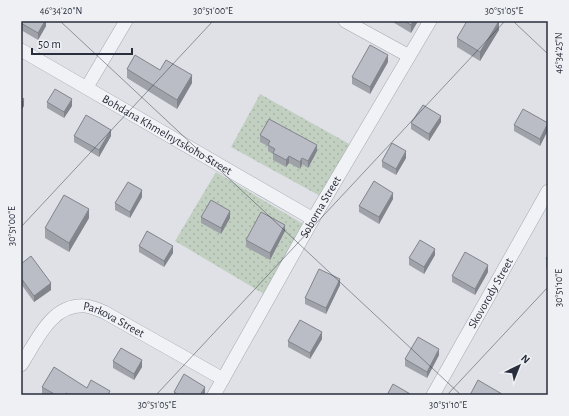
<svg xmlns="http://www.w3.org/2000/svg" width="569" height="416" viewBox="0 0 569 416" font-family="'Alegreya Sans',sans-serif">
	<defs>
		<pattern id="garden-dots" width="8" height="8" patternUnits="userSpaceOnUse"><rect width="8" height="8" fill="#c2d0c1"/><path d="M2 2h.1M6 6h.1" fill="none" stroke="#a7b3a7" stroke-width="1.8" stroke-linecap="round"/></pattern>
	</defs>
	<rect width="100%" height="100%" fill="#dfe1e7"/>
	<!-- garden -->
	<path fill="url(#garden-dots)" d="M260,94L351,145L322,197L231,147Z
		M216,172L305,225L264,294L175,241Z"/>
	<g fill="none" stroke-linecap="round" stroke-linejoin="round">
		<!-- minor casing -->
		<g stroke="#a5a8b0" stroke-width="14">
			<g id="minor">
				<path d="M345,21L409,56"/>
				<path id="s1" d="M21,50L313,219"/>
				<path d="M87,87L126,21"/>
				<path id="s2" d="M21,365C37,341 51,303 86,306C92,307 99,310 104,312L223,379"/>
				<path id="s3" d="M214,395L313,219L430,21"/>
				<path id="s4" d="M433,395L548,191"/>
			</g>
		</g>
		<!-- minor -->
		<use href="#minor" stroke="#f1f2f5" stroke-width="13"/>
	</g>
	<!-- wall -->
	<path fill="#a0a2aa" d="M21,21H46V26L38,40L21,30Z
		M391,21H418L411,33Z
		M499,30L480,61L457,47V38Z
		M388,62L370,94L352,84V77Z
		M127,69L160,70L192,83L177,109L127,78Z
		M47,102L72,106L64,118L47,108Z
		M441,122L429,141L411,129V123Z
		M548,123V130L540,146L514,131V125Z
		M260,135L317,151L308,168L302,164L300,169L289,163L286,167L273,160V154L268,151V146L260,142Z
		M74,136H111L99,157L74,142Z
		M406,158L396,175L382,167V161Z
		M142,197L130,218L115,210V203Z
		M393,199L379,224L359,212V206Z
		M201,217L230,218L221,234L201,223Z
		M89,218L69,252L45,238V228Z
		M285,231L270,260L246,247V240Z
		M139,246L173,253L164,267L139,252Z
		M435,255L424,274L409,265V258Z
		M548,255V270L546,268V259Z
		M21,264L51,290L34,302L21,284Z
		M488,272L475,295L452,282V276Z
		M340,285L326,314L305,304V298Z
		M322,339L310,359L288,347V341Z
		M439,355L427,378L405,366V359Z
		M113,361L142,367L134,380L113,368Z
		M42,387L87,388L110,395H45L42,394Z
		M174,392L205,393L204,395H174Z"/>
	<!-- shaded-wall -->
	<path fill="#82848b" d="M45,21H46V26L38,40V33Z
		M413,21H418L411,33V25Z
		M499,21V30L480,61V52Z
		M388,55V62L370,94V87Z
		M192,75V83L177,109V100Z
		M24,99V106L21,111V104Z
		M72,99V106L64,118V112Z
		M441,116V122L429,141V134Z
		M548,124V130L540,146V139Z
		M111,130V136L99,157V150Z
		M317,145V151L308,168V161Z
		M406,151V158L396,175V169Z
		M289,156V163L286,167V160Z
		M302,158V164L300,169V162Z
		M142,190V197L130,218V212Z
		M393,193V199L379,224V217Z
		M89,209V218L69,252V243Z
		M230,211V218L221,234V228Z
		M285,225V231L270,260V253Z
		M173,246V253L164,267V261Z
		M435,249V255L424,274V267Z
		M488,265V272L475,295V289Z
		M340,279V285L326,314V308Z
		M51,283V290L34,302V296Z
		M322,332V339L310,359V353Z
		M439,349V355L427,378V372Z
		M142,360V367L134,380V374Z
		M205,387V393L204,395H200Z"/>
	<!-- building -->
	<path fill="#babcc6" stroke="#82848b" d="M21,21H45L38,33L21,23Z
		M404,21H413L411,25Z
		M467,21H499L480,52L457,38Z
		M370,45L388,55L370,87L352,77Z
		M135,55L160,70L166,60L192,75L177,100L127,69Z
		M55,89L72,99L64,112L47,102Z
		M21,97L24,99L21,104Z
		M423,105L441,116L429,134L411,123Z
		M523,109L548,123L540,139L514,125Z
		M86,115L111,130L99,150L74,136Z
		M269,119L317,145L308,161L302,158L300,162L289,156L286,160L273,153L275,149L268,145L270,141L260,135Z
		M392,143L406,151L396,169L382,161Z
		M374,181L393,193L379,217L359,206Z
		M128,182L142,190L130,212L115,203Z
		M64,195L89,209L69,243L45,228Z
		M211,200L230,211L221,228L201,217Z
		M261,212L285,225L270,253L246,240Z
		M147,231L173,246L164,261L139,246Z
		M420,240L435,249L424,267L409,258Z
		M465,252L488,265L475,289L452,276Z
		M548,255V260L546,259Z
		M31,256L51,283L34,296L21,278V264Z
		M319,269L340,279L326,308L305,298Z
		M300,320L322,332L310,353L288,341Z
		M418,337L439,349L427,372L405,359Z
		M121,348L142,360L134,374L113,361Z
		M54,367L87,388L91,380L110,391L108,395H69L66,393L64,395H56L42,387Z
		M184,374L205,387L200,395H179L174,392Z
		M478,380L502,394L501,395H470Z
		M393,384L412,395H387Z"/>
	<!-- ticks -->
	<path fill="none" stroke="#292e3c" stroke-width="1" stroke-opacity="0.45" d="M60,21L461,395M513,21L548,54M21,227L213,21M156,395L505,21M447,395L548,287"/>
	<g text-anchor="middle" stroke-width="4" stroke-linejoin="round" paint-order="stroke">
		<!-- street labels -->
		<g font-size="12" fill="#292e3c" stroke="#eef0f4">
			<text dy="4" stroke="none"><textPath href="#s1" startOffset="169">Bohdana Khmelnytskoho Street</textPath></text>
			<text dy="4" stroke="none"><textPath href="#s3" startOffset="216">Soborna Street</textPath></text>
			<text dy="4" stroke="none"><textPath href="#s4" startOffset="117">Skovorody Street</textPath></text>
			<text dy="4" stroke="none"><textPath href="#s2" startOffset="124">Parkova Street</textPath></text>
		</g>
	</g>
	<!-- border -->
	<rect width="569" height="416" fill="none" stroke="#eef0f4" stroke-width="44"/>
	<!-- north arrow -->
	<g transform="translate(519 366) rotate(43)" stroke="#eef0f4" stroke-width="3" paint-order="stroke">
	<path d="M0-3L7 15L0 10L-7 15Z" fill="#292e3c"/>
	<text y="-6" font-size="11" font-weight="bold" text-anchor="middle" fill="#292e3c">N</text>
	</g>
	<!-- scale -->
	<path d="M32 48v6h100v-6" fill="none" stroke="#292e3c" stroke-width="2"/>
	<text x="38" y="48" font-size="12" fill="#292e3c" stroke="#eef0f4" stroke-width="3" paint-order="stroke">50 m</text>
	<rect x="22" y="22" width="525" height="372" fill="none" stroke="#292e3c" stroke-width="1.5"/>
	<g font-size="10" text-anchor="middle" fill="#292e3c">
		<text x="61" y="14">46°34'20"N</text>
		<text x="213" y="14">30°51'00"E</text>
		<text x="504" y="14">30°51'05"E</text>
		<text transform="translate(558 53) rotate(-90)" y="4">46°34'25"N</text>
		<text transform="translate(11 226) rotate(-90)" y="4">30°51'00"E</text>
		<text transform="translate(558 288) rotate(-90)" y="4">30°51'10"E</text>
		<text x="157" y="408">30°51'05"E</text>
		<text x="448" y="408">30°51'10"E</text>
	</g>
</svg>
